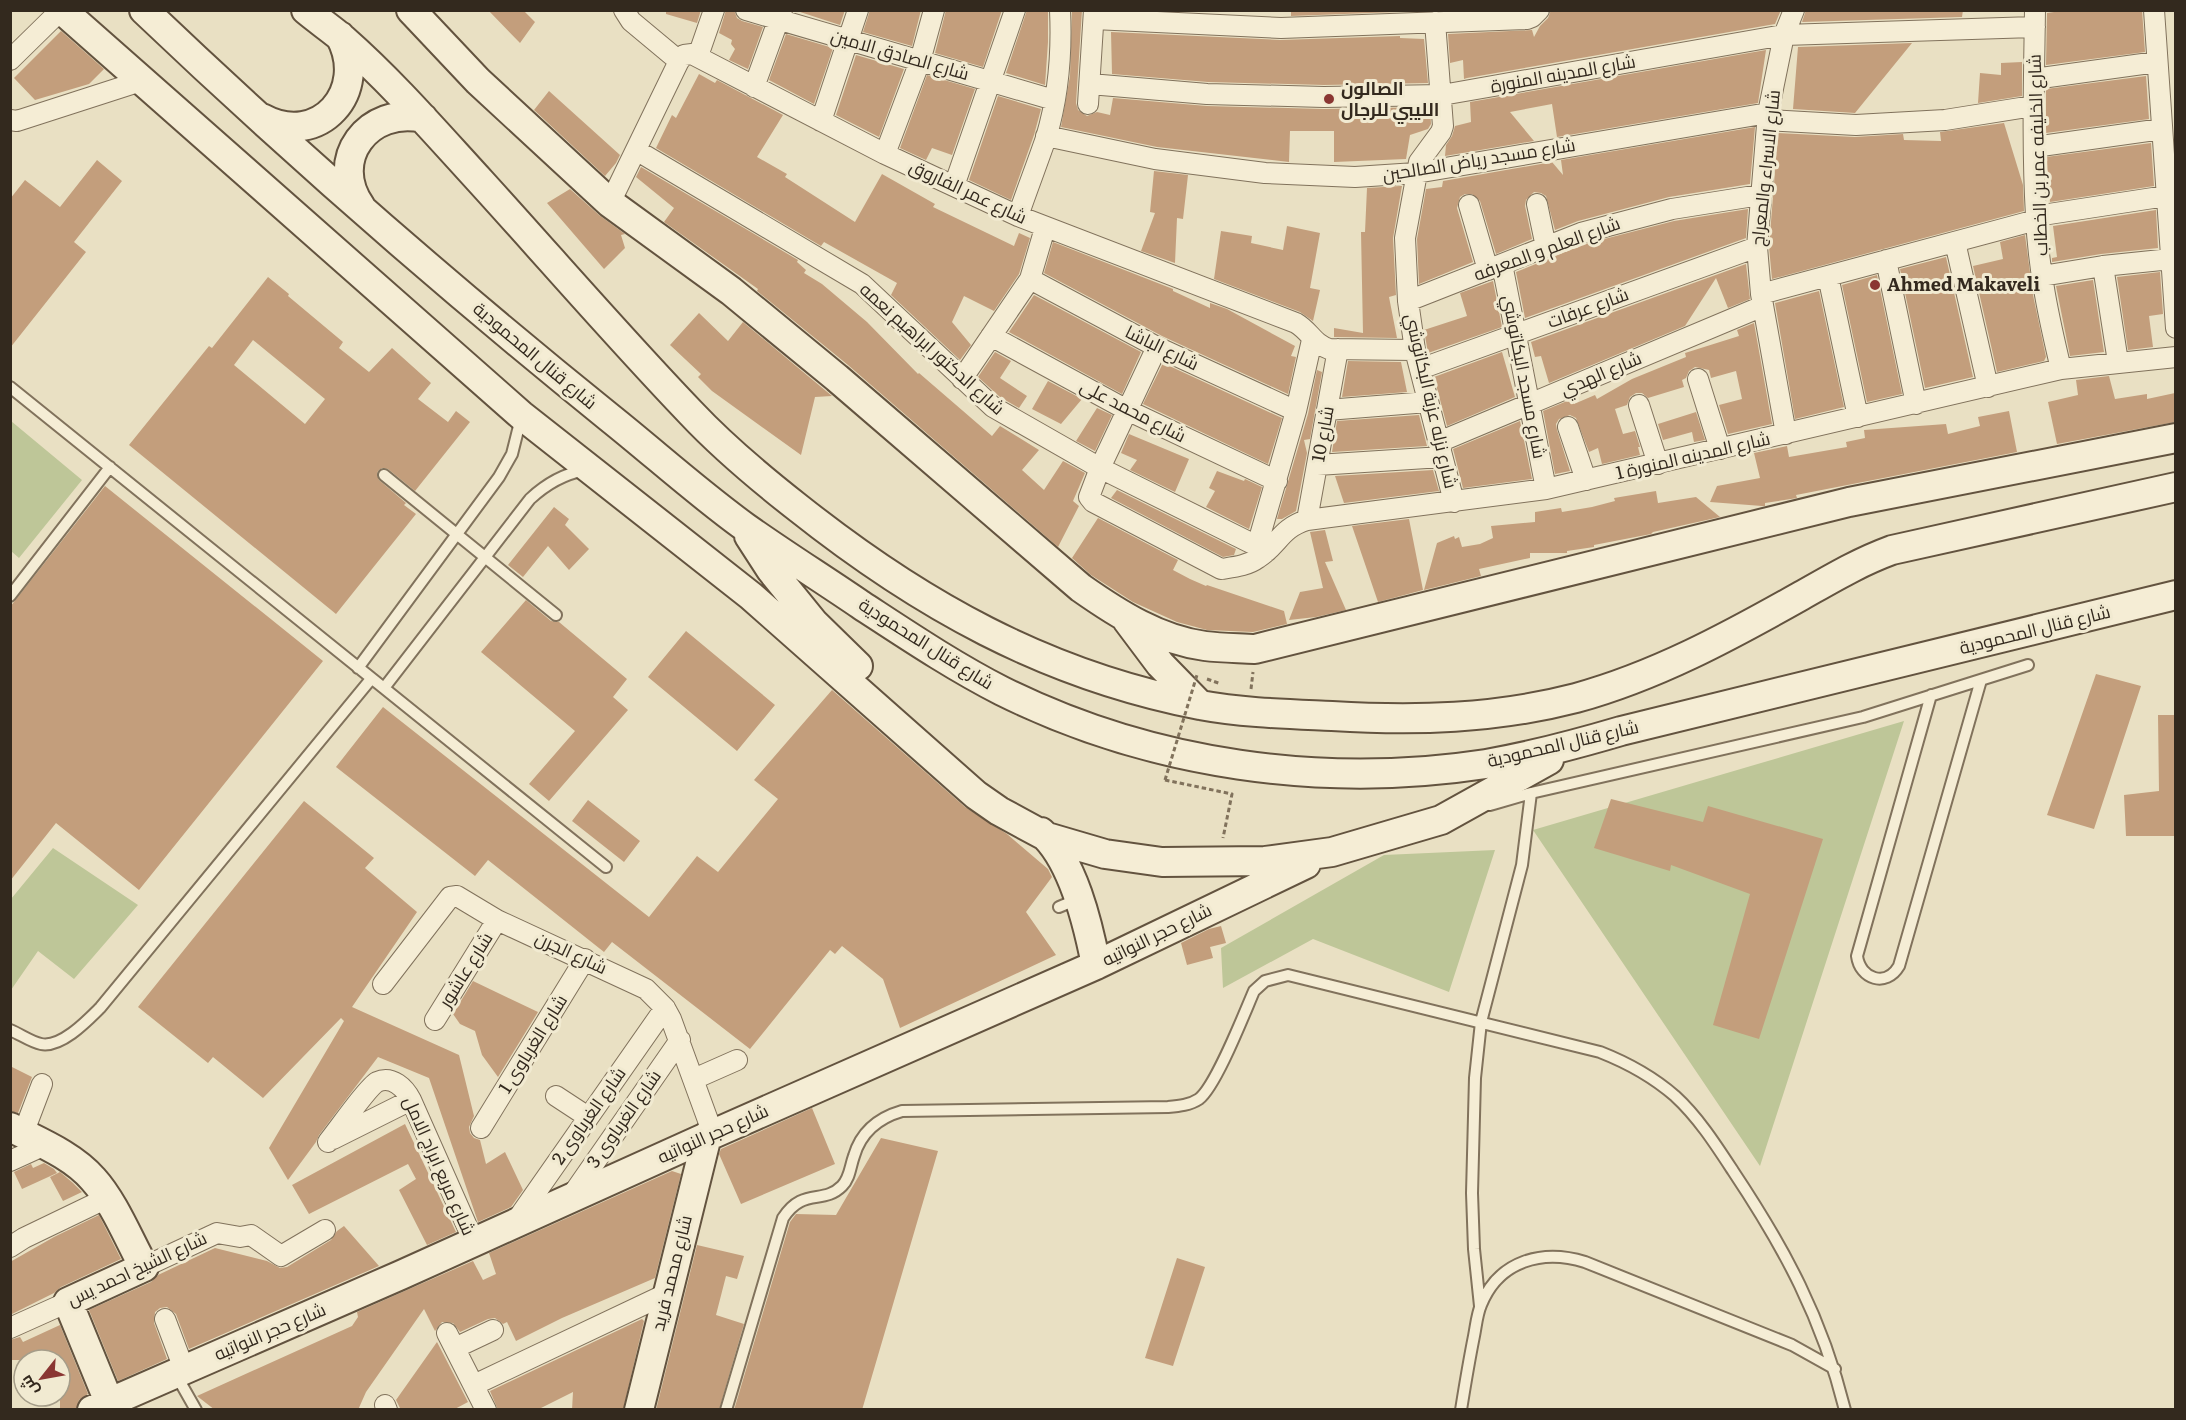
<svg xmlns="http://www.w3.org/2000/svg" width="2186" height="1420" viewBox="0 0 2186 1420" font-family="Literata,Cairo,serif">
	<rect width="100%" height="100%" fill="#e9e0c3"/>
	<!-- green -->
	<path fill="#bec698" d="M11,421L82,480L19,558L11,551Z
		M1904,721L1760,1166L1533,830Z
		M53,848L138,905L74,979L38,951L11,990V899Z
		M1495,850L1449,992L1313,939L1223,988L1221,948L1384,855Z"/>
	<!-- building -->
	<path fill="#c39e7c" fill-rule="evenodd" d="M488,10H523L535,22L520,43Z
		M666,10H701L697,23L666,14Z
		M726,10H734L737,18L742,21L763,27L748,69L729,60L735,49L731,44L732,40L719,33Z
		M794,10H845L840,25Z
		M870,10H921L912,46L863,32Z
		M946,10H1002L983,67L935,53Z
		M1027,10H1048V42L1045,85L1006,73Z
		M1072,10H1082L1076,103L1078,110L1087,116L1097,112L1110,115L1113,98L1207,106L1324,109L1430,107L1431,124L1428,129L1410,135L1406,159L1334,162V131H1290L1289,162L1157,147L1061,127L1070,76Z
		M1291,10H1397V12L1291,16Z
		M1551,10H1781L1775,24L1467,78L1464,79L1463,60L1450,63L1448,34L1532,30L1534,37L1540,26L1548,18Z
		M1806,10H1963L1962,17L1802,22Z
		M2068,10H2142L2145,52L2046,65L2047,13Z
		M61,31L104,69L89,84L35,100L14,78Z
		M1111,32L1280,40L1400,36V38L1424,39L1428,83L1324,85L1208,82L1112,74Z
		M786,34L833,48L814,104L769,80Z
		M1912,43L1855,113L1793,109L1798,47Z
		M1766,50L1758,103L1557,137L1552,104L1510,112L1534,141L1445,156L1446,145L1452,136L1455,126L1471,122L1470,102Z
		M856,55L904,69L879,137L836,115Z
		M2022,62V96L1978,103L1980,73L2001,75V63Z
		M699,74L715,83L717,80L783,115L757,157L787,174L785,177L855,222L882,174L935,204L933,207L1014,246L1019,233L1030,238L1019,274L994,311L964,296L952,322L971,345L960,360L891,295L897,283L824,242L821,246L656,148L672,115L676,118Z
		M927,75L975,89L952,155L932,148L926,160L900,148Z
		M2146,76L2149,119L2046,133V89Z
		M549,91L620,155L616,163L605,176L534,110Z
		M998,96L1041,109L1034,135L1011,200L969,180Z
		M2004,123L2023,185L2024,211L1772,279L1769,247L1778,133L1855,137L1903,134L1904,140L1941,141L1940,132Z
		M1755,127L1750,184L1669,197L1578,221L1555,230L1546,196L1541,193L1534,192L1526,200L1525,206L1532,239L1496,254L1480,201L1472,194H1465L1460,197L1457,208L1473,262L1419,284L1417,239L1426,189L1442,187L1443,181L1552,162L1563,175L1561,160Z
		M2151,143L2154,186L2050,202L2046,157Z
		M97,160L122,181L74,242L86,252L10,348V199L25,180L60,207Z
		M641,167L798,260L797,262L806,270L804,273L822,284L867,322L918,374L919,373L992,436L1000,426L1039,450L1022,470L1044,490L1063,461L1085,473L1073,501L1079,506L1058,547L848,365L757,291L758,289L664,222L674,208L636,177Z
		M1154,171L1188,175L1183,219L1177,218L1175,263L1141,251L1155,213L1150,212Z
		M1400,186H1402L1393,238L1396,295L1389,297L1397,338L1334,337V328L1363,333L1361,232H1365L1367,188Z
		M570,189L599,215L625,234L621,235L625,248L604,269L547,203Z
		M1748,209L1746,238L1525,318L1516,272L1585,244L1674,221Z
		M2156,210L2158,248L2101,254L2052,262V258L2057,257L2053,226Z
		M1287,226L1320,233L1310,288L1320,290L1313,321L1300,312L1214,279L1221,231L1252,236L1251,243L1283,250Z
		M2025,235L2033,295L2046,357L2044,361L1997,372L1973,266L2003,259L2000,242Z
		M1053,242L1173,289V291L1210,308V303L1227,309L1295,346L1291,356L1296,357L1288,394L1162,336L1044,273Z
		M1946,257L1973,377L1925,388L1900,269Z
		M1746,264L1750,299L1728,308L1716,278L1685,326L1549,383L1541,356L1535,357L1531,342Z
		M2160,272L2163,314L2149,316L2153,347L2128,350L2117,277Z
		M1877,275L1902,394L1867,402L1842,285Z
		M268,277L289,294L288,296L343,342L339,348L369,372L392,348L431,383L418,399L448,422L456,411L470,422L415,491L388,469L382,468L378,471L377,474L379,480L406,503L404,505L416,514L336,614L129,445L209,346L212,348ZM253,340L325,399L305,424L234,365Z
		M2093,280L2104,352L2070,356L2056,286Z
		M1493,281L1502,327L1428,353L1424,330L1467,316L1460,293Z
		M1819,291L1844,407L1795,419L1775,303Z
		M1034,295L1141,352L1122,394L1009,332Z
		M699,313L728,341L743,322L832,396L815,397L801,455L712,391L698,377L701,374L670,345Z
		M1754,323L1772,424L1728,434L1719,405L1742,399L1736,371L1711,378L1709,370L1695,367L1689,371L1686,378L1682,380L1684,387L1648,398L1642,393H1636L1630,397L1627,405L1615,409L1623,434L1635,431L1640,447H1638L1640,455L1602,464L1598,448L1589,452L1576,418L1570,415L1559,419L1556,424L1557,430L1570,471L1555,474L1543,411L1572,399L1574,404L1595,395L1597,399L1632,379L1686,357L1685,353L1739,336L1737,330Z
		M995,352L1011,361L1000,378L1027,396L1019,408L1000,397L978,377Z
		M1502,352L1515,397L1447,426L1434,377Z
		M1348,361L1401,362L1407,392L1342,397Z
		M1163,363L1282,418L1268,464L1143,404Z
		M1317,370L1322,372L1310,439L1304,440L1307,453L1296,511L1282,519H1277L1308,414Z
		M2109,376L2115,399L2147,394V399L2175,393V422L2057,444L2048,402L2078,395L2076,380Z
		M1048,381L1082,399L1061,424L1032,409Z
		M1097,408L1112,415L1095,451L1076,441Z
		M2009,411L2017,452L1796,495L1797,498L1765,503V506H1762L1710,502L1717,486L1760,478L1754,453L1787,446L1789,457L1847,447L1846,442L1865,438L1864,430L1946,424L1948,434L1980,426L1978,417Z
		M1696,412L1705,440L1694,442L1692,432L1663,440L1658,424Z
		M1419,415L1427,446L1332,452L1337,421Z
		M1520,421L1532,479L1463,488L1453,449Z
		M1129,434L1189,459L1175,492L1130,470L1137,460L1121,453Z
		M1433,470L1439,491L1344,503L1335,476Z
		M1217,471L1244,481L1245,479L1262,487L1249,529L1206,507L1215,491L1209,488Z
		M105,486L323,661L139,890L56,823L10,881V607Z
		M1117,490L1236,549L1234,555L1223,557L1111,498Z
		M1656,491L1658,503L1696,497L1720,517L1653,532L1651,534L1594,545V547L1567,551V553H1530V558L1479,569L1481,576L1424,590L1437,543L1454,536L1455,539L1459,537L1462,547L1480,544L1493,538L1491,526L1535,522V512L1561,508L1562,512L1592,507L1615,501L1614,498Z
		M554,507L569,519L565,525L589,549L569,570L548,546L523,577L508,565Z
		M1098,518L1178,560L1173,570L1190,579L1206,586L1207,585L1284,611L1287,624L1253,632L1207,630L1177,622L1133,602L1091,575L1072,558Z
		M1409,519L1423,590L1378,602L1352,526Z
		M1325,530L1333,561L1325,562L1346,610L1316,617L1289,620L1300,592L1323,588L1310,532Z
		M526,600L551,621L559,622L627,679L613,697L628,710L549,801L529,784L575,731L481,652Z
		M686,631L775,705L737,751L648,677Z
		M2096,674L2141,686L2094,829L2047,815Z
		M832,690L965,807L1007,834L1048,869L1052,877L1026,912L1056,955L900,1028L883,979L842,946L835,954L830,950L750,1049L612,942L604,952L488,860L475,876L336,767L383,707L649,917L697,856L718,872L778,799L754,780Z
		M2158,715H2175V836H2126L2124,795L2159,791Z
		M1611,799L1703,822L1708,806L1823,839L1759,1039L1713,1025L1750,894L1671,865L1670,871L1594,848Z
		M588,800L640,841L624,862L572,821Z
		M304,801L374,858L365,868L417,912L352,1007L459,1055L474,1116L469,1127L470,1133L474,1138L480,1140L486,1164L505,1152L523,1190L511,1207L478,1222L429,1078L378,1057L319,1135L316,1142L288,1180L269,1148L344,1021L341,1018L263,1098L213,1057L208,1063L138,1007Z
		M1221,926L1226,943L1210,947L1213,958L1187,965L1181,943L1209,929Z
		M473,981L538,1012L498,1077L482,1055L475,1031L460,1024L453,1014Z
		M10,1066L32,1077L18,1113L10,1111Z
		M812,1108L835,1164L741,1204L719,1154L721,1149Z
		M405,1124L456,1232L427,1245L399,1190L416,1179L408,1164L309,1214L292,1185Z
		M881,1138L938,1151L862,1410H734L790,1222L796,1214L836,1215Z
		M44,1163L54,1169L57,1173L22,1189L14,1172L31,1164L33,1168Z
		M672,1171L681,1174L655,1278L562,1318L516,1341L507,1322L503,1324L495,1318L488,1319L460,1332L453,1323L442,1322L435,1331L424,1309L366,1392L358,1410H215L197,1396L352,1326L358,1317L357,1312L473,1261L483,1280L496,1274L489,1253Z
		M60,1172L73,1183L82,1192L63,1201L50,1177Z
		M99,1215L121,1259L61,1287L54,1293L10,1315V1262L54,1237Z
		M344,1226L379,1266L189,1349L176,1314L167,1307L160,1308L155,1312L154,1323L167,1359L118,1381L89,1310L151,1282L158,1275L215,1248L267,1261L280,1268L287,1267L331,1240L337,1231Z
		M697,1245L744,1256L737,1279L726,1276L716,1315L744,1324L719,1410H656Z
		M1177,1258L1205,1267L1173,1366L1145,1358Z
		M642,1319L644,1321L623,1410H572L573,1392L537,1410H498L490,1391Z
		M60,1325L88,1394L79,1400L76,1410H60V1360H10V1340L20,1337L23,1342Z
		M437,1342L468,1402L453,1410H401L396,1400Z"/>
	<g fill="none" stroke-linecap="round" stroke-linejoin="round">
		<!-- lane casing -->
		<g stroke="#81725c" stroke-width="14">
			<path id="lane" d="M10,387L606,867
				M384,475L556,615
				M10,596L110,467
				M358,668L499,477L512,454L521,418
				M384,688L530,499C546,484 563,474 585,470
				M1931,695L1857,956C1860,979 1886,988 1899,966L1981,680
				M1490,805L1531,793L1863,717L2028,665
				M1059,907L1078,899
				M10,1030C20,1034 31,1042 41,1044C61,1048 87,1021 100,1008L371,679
				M1480,1306L1474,1249L1472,1193L1475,1078L1481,1022L1522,865L1531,793
				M175,1373L196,1410
				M726,1410L783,1218C803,1187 823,1205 842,1186C850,1178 850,1167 854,1156C861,1132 878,1118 902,1111L1168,1107C1179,1106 1190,1105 1199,1099C1216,1086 1244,1014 1254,991L1265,981L1288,975L1600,1052C1628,1063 1652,1076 1675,1096C1698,1117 1716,1145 1733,1171C1785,1249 1822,1318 1845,1410
				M1461,1410C1465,1385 1469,1361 1474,1336C1476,1326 1477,1314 1481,1305C1499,1260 1543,1249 1585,1262L1792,1345L1835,1369"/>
		</g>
		<!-- street casing -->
		<g stroke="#81725c" stroke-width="22">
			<path id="street" d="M624,10L631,21L679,61
				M746,10L1054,100
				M2035,10C2034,79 2032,148 2036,216C2038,268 2049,319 2061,369
				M2154,10L2176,328
				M1094,19L1281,28L1527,19L1532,17L1539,10
				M1435,22L1443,126L1441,132L1419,162L1405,238L1408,301L1415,350L1454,502
				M698,56L714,10
				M10,60L61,10
				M2034,79L2157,62
				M1090,84L1207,94L1324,97L1442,95L1784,35L2035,27
				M754,87L782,10
				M1088,104L1094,10
				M10,120L17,121L141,81
				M1767,120L1856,125L1945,120L2033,106
				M821,121L858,10
				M1046,136L1155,159L1265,173L1355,177L1416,173L1768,113
				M2034,147L2162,129
				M636,150L862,284L993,407L1100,468L1267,551
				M885,154L920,61L934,10
				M954,186L1015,10
				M610,203L679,61L684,55L692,54L885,154L1018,216L1296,323C1311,332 1312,343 1329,349L1415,350
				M1537,204L1546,247
				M1469,205L1488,270
				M1018,216C1027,190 1037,164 1046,138C1058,98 1062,52 1060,10
				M2036,216L2166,196
				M1955,242L1988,387
				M1886,260L1916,404
				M1502,264L1546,489
				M2103,266L2118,362
				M1828,276L1858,417
				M2042,276L2103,266L2171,259
				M1030,279L1157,347L1296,411
				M1761,294L2036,220
				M1408,301L1581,233L1672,209L1760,195
				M991,336L1127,410L1277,481
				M1157,347L1100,468L1089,497L1093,502L1221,569C1234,567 1247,566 1258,558C1280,544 1279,529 1307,520L1546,489L2061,369L2176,357
				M1420,369L1757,247
				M962,379L1030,279L1045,228
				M1698,379L1720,449
				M1639,405L1658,464
				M1327,410L1428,402
				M1568,427L1586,480
				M1786,434L1761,294L1757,247L1768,113L1784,35L1794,10
				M1439,442L1763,306
				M1317,465L1442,457
				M1307,520L1338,349
				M1257,546L1296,411L1312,340
				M383,984L450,897L457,896L497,920L646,989L665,1008L671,1019L713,1134
				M435,1020L497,920
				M694,1079L737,1060
				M556,1096L588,1117
				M481,1128L585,959
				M23,1134L42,1084
				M333,1139L411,1100
				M328,1142C337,1131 368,1087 377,1082C392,1075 405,1088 411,1100L474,1242
				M10,1161L45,1145
				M570,1198L680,1040
				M516,1221L665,1008
				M10,1247L24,1238L107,1198
				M144,1267L217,1233L240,1237L251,1235L281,1256L325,1230
				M165,1319L184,1369
				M10,1328L68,1302
				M447,1333L486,1410
				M455,1348L493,1330
				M474,1385L666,1294
				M385,1405L387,1410"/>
		</g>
		<!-- secondary casing -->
		<g stroke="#63533f" stroke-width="32">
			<path id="secondary" d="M62,10L521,415L751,596L976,795L999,811L1047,837L1105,854L1162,862L1265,861L1332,852L1441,820L1549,760
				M144,10C293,152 449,288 610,418C655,454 698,493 745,527C783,554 823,579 861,605C907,635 953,666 1002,691C1151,765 1323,789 1486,764C1532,756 1577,744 1621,731L2176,595
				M306,10C318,20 331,29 343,39C393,83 436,133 481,182C551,259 619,338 691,413C723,447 760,478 797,507C919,604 1045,675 1200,705C1243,713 1288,714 1332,716C1415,721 1495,719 1576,698C1656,676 1728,637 1799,597C1831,579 1857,563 1892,550L2176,487
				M411,10L478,81L610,203L731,291L837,378L1081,588C1118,614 1159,640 1205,646C1221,648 1239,648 1255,649L1849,502L2176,438
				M262,118C319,149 370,91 340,36
				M361,207C327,159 369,106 423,118
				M749,536L771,570L814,623L858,666
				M1127,620L1160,664L1200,705
				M1041,832C1073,860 1088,924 1096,965
				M10,1127C39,1142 72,1155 93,1179C114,1202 129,1240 144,1267L68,1302L109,1402
				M92,1410L401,1275L713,1134L1096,965L1306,864
				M639,1410L707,1136"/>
		</g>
		<!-- path -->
		<path stroke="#81725c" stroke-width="3" stroke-dasharray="4.5 3" stroke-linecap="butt" d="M1207,679L1221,684
			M1251,689L1253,672
			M1165,780L1232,794L1223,838"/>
		<!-- lane -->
		<use href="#lane" stroke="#f5edd5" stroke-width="10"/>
		<!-- street -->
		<use href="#street" stroke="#f5edd5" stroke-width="20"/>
		<!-- secondary -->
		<use href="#secondary" stroke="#f5edd5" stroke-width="28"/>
		<!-- path-bridge -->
		<path stroke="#81725c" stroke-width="3" stroke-dasharray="4.5 3" stroke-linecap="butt" d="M1165,780L1197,675"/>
	</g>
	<!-- markers -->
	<g fill="#8a3632" stroke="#f1ead1" stroke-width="2">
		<circle cx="1329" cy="99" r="6"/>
		<circle cx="1875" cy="285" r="6"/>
	</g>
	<g text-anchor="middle" stroke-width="6" stroke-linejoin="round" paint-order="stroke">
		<!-- street labels -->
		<g font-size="18" fill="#33291e" stroke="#f1ead1">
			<text transform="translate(900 55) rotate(16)" y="6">شارع الصادق الامين</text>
			<text transform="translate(1563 74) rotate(-10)" y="6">شارع المدينه المنورة</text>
			<text transform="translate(2038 155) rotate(-92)" y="6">شارع الخليفه عمر بن الخطاب</text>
			<text transform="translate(1479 160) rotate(-9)" y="6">شارع مسجد رياض الصالحين</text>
			<text transform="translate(1766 168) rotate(-84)" y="6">شارع الاسراء والمعراج</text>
			<text transform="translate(968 192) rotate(25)" y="6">شارع عمر الفاروق</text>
			<text transform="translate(1547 249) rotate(-20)" y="6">شارع العلم و المعرفه</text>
			<text transform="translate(1588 308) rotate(-20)" y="6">شارع عرفات</text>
			<text transform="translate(1162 348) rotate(26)" y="6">شارع الباشا</text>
			<text transform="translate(932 349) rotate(42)" y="6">شارع الدكتور ابراهيم نعمه</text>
			<text transform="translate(535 356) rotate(40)" y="6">شارع قنال المحمودية</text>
			<text transform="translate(1601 374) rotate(-23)" y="6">شارع الهدي</text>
			<text transform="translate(1524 377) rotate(79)" y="6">شارع مسجد البكاتوشي</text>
			<text transform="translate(1431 401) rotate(77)" y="6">شارع نزله عزبة البكاتوشي</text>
			<text transform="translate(1133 411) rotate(27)" y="6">شارع محمد على</text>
			<text transform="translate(1323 434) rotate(-80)" y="6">شارع 10</text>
			<text transform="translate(1693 456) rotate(-13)" y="6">شارع المدينه المنورة 1</text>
			<text transform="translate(2035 630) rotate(-14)" y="6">شارع قنال المحمودية</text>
			<text transform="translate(926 644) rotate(32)" y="6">شارع قنال المحمودية</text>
			<text transform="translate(1563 744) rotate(-13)" y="6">شارع قنال المحمودية</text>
			<text transform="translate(1157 935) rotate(-26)" y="6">شارع حجر النواتيه</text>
			<text transform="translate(571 953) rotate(25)" y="6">شارع الجرن</text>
			<text transform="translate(466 970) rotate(-58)" y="6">شارع عاشور</text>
			<text transform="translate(533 1044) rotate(-58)" y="6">شارع الغرباوى 1</text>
			<text transform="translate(589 1116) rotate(-55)" y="6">شارع الغرباوى 2</text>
			<text transform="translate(624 1119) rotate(-55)" y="6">شارع الغرباوى 3</text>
			<text transform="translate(713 1134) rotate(-24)" y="6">شارع حجر النواتيه</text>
			<text transform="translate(439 1166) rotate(66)" y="6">شارع مربع ابراج الامل</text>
			<text transform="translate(137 1269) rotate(-25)" y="6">شارع الشيخ احمد يس</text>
			<text transform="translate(672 1273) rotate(-76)" y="6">شارع محمد فريد</text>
			<text transform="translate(270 1332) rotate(-23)" y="6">شارع حجر النواتيه</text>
		</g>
		<!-- poi labels -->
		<g font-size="18" font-weight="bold" fill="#33291e" stroke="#f1ead1" text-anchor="start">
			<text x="1341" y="95">الصالون<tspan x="1341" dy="21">الليبي للرجال</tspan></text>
			<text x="1887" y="291">Ahmed Makaveli</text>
		</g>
	</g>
	<!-- border -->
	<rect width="2186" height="1420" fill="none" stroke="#33291e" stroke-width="24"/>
	<!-- north arrow -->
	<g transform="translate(42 1378) rotate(239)"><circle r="28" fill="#f1ead1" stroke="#a59d89" stroke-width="1.5"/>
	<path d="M0-4.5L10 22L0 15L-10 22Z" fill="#8a3632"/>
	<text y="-9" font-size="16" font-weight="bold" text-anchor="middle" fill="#33291e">ش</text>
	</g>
</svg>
